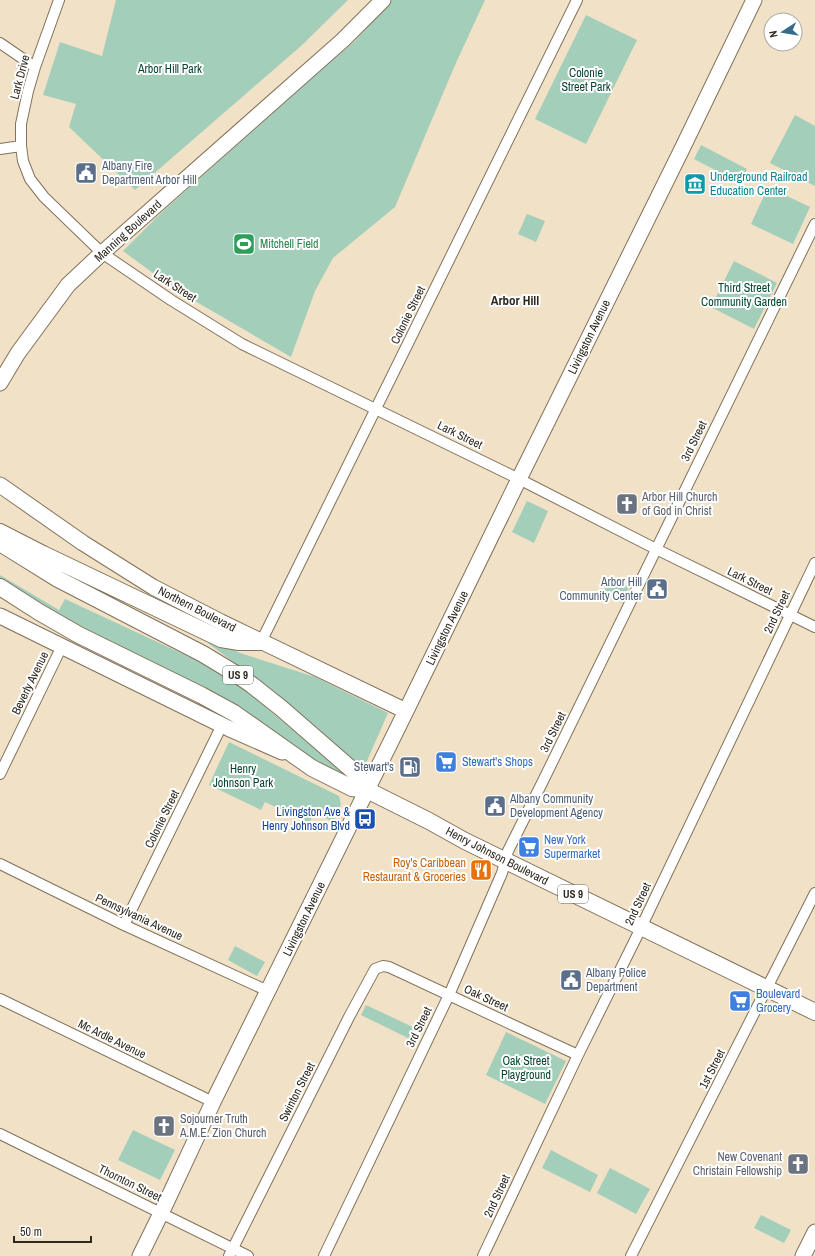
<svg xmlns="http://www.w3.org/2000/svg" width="815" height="1256" viewBox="0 0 815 1256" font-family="'Archivo Narrow',sans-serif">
	<rect width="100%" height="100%" fill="#f1e1c7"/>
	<!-- green -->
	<path fill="#a3ceba" d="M116,0H348L301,46L135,190L69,127L76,104L43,95L60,42L102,56Z
		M392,0H485L455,65L395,207L333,258L315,291L291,357L176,290L123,251L161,213L291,96L354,42Z
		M586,15L637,40L586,144L535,119Z
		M795,115L815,126V186L770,163Z
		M701,145L747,169L740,183L694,159Z
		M768,187L810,207L793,244L751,224Z
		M527,214L545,221L536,242L518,234Z
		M734,261L777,283L754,329L711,307Z
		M527,501L548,511L534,543L512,532Z
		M0,575L59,610L65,599L211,667L237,683L352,780L319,764L256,718L231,701L67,622L27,598L0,578Z
		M610,578L629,587L622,603L603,593Z
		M210,639L240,653L315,677L388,713L363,770L273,692L208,643Z
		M229,742L339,796L341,805L333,822L315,812L309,823L265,802L261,810L209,785Z
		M235,946L265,962L257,976L228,960Z
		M366,1005L417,1029L412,1040L361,1015Z
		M506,1032L566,1061L545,1104L486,1075Z
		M133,1130L175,1150L160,1180L118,1160Z
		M551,1150L598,1175L590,1192L542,1168Z
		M610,1168L650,1189L636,1214L597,1193Z
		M761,1215L791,1230L784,1243L754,1228Z"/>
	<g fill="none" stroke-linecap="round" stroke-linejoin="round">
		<!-- street casing -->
		<g stroke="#81725b" stroke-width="12">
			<path id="street" d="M59,0L35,67L28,91L21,124V146L23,161L30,179L44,197L102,253L171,300L242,344L519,479L656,549L815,627
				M0,43L35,67
				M0,149L21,146
				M261,642L577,0
				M0,774L62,646
				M0,864L124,925L268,991
				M124,925L222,725
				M0,999L213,1102
				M0,1134L248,1256
				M229,1256L349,1017L375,969L383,966L389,967L515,1026L578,1055
				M324,1256L449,995L502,873L508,851L543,781L815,224
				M483,1256L578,1055L636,938L815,563
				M631,1256L815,893"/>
		</g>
		<!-- secondary casing -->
		<g stroke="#81725b" stroke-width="17">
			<path id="secondary" d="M0,383L18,353L68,285L102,253L343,40L383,0
				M0,485L83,543L153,587L221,622L406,711
				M0,616L232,730L282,752
				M140,1256L166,1203L213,1102L406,711L519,479L681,151L754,0
				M803,1256L815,1232"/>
		</g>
		<!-- primary casing -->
		<g stroke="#81725b" stroke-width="18">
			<path id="primary" d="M0,532L43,554L221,639L239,642H261
				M0,543L58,579L203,654L236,674L252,685L281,708L358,775L367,790
				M0,587L39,612L79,635L201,695L234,713L312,768L352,788L367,790L429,821L465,841L815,1012"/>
		</g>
		<!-- street -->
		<use href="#street" stroke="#fff" stroke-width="10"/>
		<!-- secondary -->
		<use href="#secondary" stroke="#fff" stroke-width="15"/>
		<!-- primary -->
		<use href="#primary" stroke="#fff" stroke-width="16"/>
	</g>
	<!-- icons -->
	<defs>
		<g id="civic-square" transform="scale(1.15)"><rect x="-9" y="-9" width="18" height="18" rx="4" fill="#5c6f8a" stroke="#fff"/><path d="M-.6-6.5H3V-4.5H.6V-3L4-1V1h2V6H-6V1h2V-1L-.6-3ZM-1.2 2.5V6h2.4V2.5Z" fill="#fff"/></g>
		<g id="museum-square" transform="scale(1.15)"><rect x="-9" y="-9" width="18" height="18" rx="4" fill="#0f9aa8" stroke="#fff"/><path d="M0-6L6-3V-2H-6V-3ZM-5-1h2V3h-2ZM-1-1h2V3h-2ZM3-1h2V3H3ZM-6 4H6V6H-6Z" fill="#fff"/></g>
		<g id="stadium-square" transform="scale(1.15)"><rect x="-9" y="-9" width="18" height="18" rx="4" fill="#2e9e5b" stroke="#fff"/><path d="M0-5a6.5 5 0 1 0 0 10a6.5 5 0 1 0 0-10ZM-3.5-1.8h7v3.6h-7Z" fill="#fff"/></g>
		<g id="church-square" transform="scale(1.15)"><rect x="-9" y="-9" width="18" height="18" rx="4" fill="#6b7280" stroke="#fff"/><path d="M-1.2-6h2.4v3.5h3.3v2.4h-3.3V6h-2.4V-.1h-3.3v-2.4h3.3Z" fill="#fff"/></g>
		<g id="supermarket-square" transform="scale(1.15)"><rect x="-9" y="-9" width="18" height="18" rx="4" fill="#3f7fe0" stroke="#fff"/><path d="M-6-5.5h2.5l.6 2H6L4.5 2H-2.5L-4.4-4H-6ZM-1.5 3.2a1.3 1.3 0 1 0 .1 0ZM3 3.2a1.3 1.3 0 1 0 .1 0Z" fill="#fff"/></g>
		<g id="fuel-square" transform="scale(1.15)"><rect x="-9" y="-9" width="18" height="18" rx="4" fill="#5c6f8a" stroke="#fff"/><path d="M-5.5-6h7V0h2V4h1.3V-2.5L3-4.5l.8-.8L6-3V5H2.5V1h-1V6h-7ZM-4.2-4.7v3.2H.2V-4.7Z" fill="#fff"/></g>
		<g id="bus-square" transform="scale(1.15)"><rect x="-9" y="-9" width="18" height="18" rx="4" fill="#1a4fb4" stroke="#fff"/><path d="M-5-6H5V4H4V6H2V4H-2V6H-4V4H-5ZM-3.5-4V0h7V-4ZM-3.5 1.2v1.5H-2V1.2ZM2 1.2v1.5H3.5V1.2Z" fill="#fff"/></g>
		<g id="restaurant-square" transform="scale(1.15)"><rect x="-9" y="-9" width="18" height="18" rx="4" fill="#e8710a" stroke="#fff"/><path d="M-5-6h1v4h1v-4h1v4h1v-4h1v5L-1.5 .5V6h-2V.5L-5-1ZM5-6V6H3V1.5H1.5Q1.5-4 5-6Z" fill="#fff"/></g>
	</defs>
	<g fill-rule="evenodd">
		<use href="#civic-square" x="86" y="173"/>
		<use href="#museum-square" x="695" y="184"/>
		<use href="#stadium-square" x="244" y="244"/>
		<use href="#church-square" x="627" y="504"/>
		<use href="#civic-square" x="657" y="589"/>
		<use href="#supermarket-square" x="446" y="762"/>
		<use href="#fuel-square" x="410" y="767"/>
		<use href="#civic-square" x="495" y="806"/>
		<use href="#bus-square" x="365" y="819"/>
		<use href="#supermarket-square" x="529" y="847"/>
		<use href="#restaurant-square" x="481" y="870"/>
		<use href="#civic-square" x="571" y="980"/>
		<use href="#supermarket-square" x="740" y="1001"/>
		<use href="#church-square" x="164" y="1126"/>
		<use href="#church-square" x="798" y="1164"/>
	</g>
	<g text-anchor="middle" stroke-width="4" stroke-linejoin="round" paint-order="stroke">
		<!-- shield labels -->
		<g fill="#fff" stroke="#6d6862" stroke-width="1">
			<rect x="223" y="666" width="30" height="18" rx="3"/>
			<rect x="558" y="885" width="30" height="18" rx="3"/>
		</g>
		<g font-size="11" font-weight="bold" fill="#2e281e">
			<text x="238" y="679">US 9</text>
			<text x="573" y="898">US 9</text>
		</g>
		<!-- park labels -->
		<g font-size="12" fill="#064631" stroke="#fff">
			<text x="170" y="73">Arbor Hill Park</text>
			<text x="586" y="77">Colonie<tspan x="586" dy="14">Street Park</tspan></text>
			<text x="744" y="292">Third Street<tspan x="744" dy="14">Community Garden</tspan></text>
			<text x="243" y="773">Henry<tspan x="243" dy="14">Johnson Park</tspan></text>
			<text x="526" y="1065">Oak Street<tspan x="526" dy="14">Playground</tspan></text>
		</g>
		<!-- street labels -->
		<g font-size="12" fill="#2e281e" stroke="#fff">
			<text transform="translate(20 77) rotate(-75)" y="4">Lark Drive</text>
			<text transform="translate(128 231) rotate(-42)" y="4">Manning Boulevard</text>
			<text transform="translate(175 286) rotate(33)" y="4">Lark Street</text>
			<text transform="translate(408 315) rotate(-64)" y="4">Colonie Street</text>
			<text transform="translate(589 337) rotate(-64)" y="4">Livingston Avenue</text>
			<text transform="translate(460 435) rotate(26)" y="4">Lark Street</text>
			<text transform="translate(694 441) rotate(-64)" y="4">3rd Street</text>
			<text transform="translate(750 581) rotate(26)" y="4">Lark Street</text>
			<text transform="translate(197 609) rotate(27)" y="4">Northern Boulevard</text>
			<text transform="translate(777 612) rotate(-65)" y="4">2nd Street</text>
			<text transform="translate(447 628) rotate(-64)" y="4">Livingston Avenue</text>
			<text transform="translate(30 683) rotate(-64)" y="4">Beverly Avenue</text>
			<text transform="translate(553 732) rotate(-64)" y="4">3rd Street</text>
			<text transform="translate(162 819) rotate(-64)" y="4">Colonie Street</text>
			<text transform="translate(497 856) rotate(27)" y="4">Henry Johnson Boulevard</text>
			<text transform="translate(638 904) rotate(-65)" y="4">2nd Street</text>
			<text transform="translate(139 917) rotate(25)" y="4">Pennsylvania Avenue</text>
			<text transform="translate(304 919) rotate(-64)" y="4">Livingston Avenue</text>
			<text transform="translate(486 998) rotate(25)" y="4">Oak Street</text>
			<text transform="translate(419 1027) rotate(-64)" y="4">3rd Street</text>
			<text transform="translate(112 1039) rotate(26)" y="4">Mc Ardle Avenue</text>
			<text transform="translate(712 1069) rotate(-63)" y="4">1st Street</text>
			<text transform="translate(297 1092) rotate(-63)" y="4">Swinton Street</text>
			<text transform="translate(130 1183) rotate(26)" y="4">Thornton Street</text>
			<text transform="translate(497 1196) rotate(-65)" y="4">2nd Street</text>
		</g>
		<!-- service labels -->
		<g font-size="12" fill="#4e5e75" stroke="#fff" text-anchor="start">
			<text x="102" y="170">Albany Fire<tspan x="102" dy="14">Department Arbor Hill</tspan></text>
			<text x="642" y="586" text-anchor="end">Arbor Hill<tspan x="642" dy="14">Community Center</tspan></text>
			<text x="394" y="771" text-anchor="end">Stewart's</text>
			<text x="510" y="803">Albany Community<tspan x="510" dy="14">Development Agency</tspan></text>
			<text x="586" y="977">Albany Police<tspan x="586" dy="14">Department</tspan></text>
		</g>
		<!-- culture labels -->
		<g font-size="12" fill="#0d838f" stroke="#fff" text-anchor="start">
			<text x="710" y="181">Underground Railroad<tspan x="710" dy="14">Education Center</tspan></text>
		</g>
		<!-- leisure labels -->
		<g font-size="12" fill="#27864d" stroke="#fff" text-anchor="start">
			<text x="260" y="248">Mitchell Field</text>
		</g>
		<!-- worship labels -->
		<g font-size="12" fill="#5b616d" stroke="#fff" text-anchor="start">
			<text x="642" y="501">Arbor Hill Church<tspan x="642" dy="14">of God in Christ</tspan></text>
			<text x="180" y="1123">Sojourner Truth<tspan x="180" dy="14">A.M.E. Zion Church</tspan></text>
			<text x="782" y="1161" text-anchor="end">New Covenant<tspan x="782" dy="14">Christain Fellowship</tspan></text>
		</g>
		<!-- shop labels -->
		<g font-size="12" fill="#366cbe" stroke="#fff" text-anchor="start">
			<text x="462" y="766">Stewart's Shops</text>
			<text x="544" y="844">New York<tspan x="544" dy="14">Supermarket</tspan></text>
			<text x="756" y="998">Boulevard<tspan x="756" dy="14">Grocery</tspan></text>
		</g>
		<!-- transit labels -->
		<g font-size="12" fill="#164399" stroke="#fff" text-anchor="end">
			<text x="350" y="816">Livingston Ave &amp;<tspan x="350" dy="14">Henry Johnson Blvd</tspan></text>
		</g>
		<!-- food labels -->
		<g font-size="12" fill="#c56008" stroke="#fff" text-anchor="end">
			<text x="466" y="867">Roy's Caribbean<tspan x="466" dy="14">Restaurant &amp; Groceries</tspan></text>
		</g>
		<!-- neighbourhood labels -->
		<g font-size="13" font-weight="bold" fill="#2e281e" stroke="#fff">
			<text x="515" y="305">Arbor Hill</text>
		</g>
	</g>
	<!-- north arrow -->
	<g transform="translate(783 32) rotate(258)"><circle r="19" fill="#ffffff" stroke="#aba9a5"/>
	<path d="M0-3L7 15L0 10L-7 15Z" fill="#376c88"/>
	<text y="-6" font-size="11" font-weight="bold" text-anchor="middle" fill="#2e281e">N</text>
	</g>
	<!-- scale -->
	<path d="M14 1236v6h77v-6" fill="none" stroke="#2e281e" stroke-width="2"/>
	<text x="20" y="1236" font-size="12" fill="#2e281e" stroke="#ffffff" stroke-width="3" paint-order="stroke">50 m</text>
</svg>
